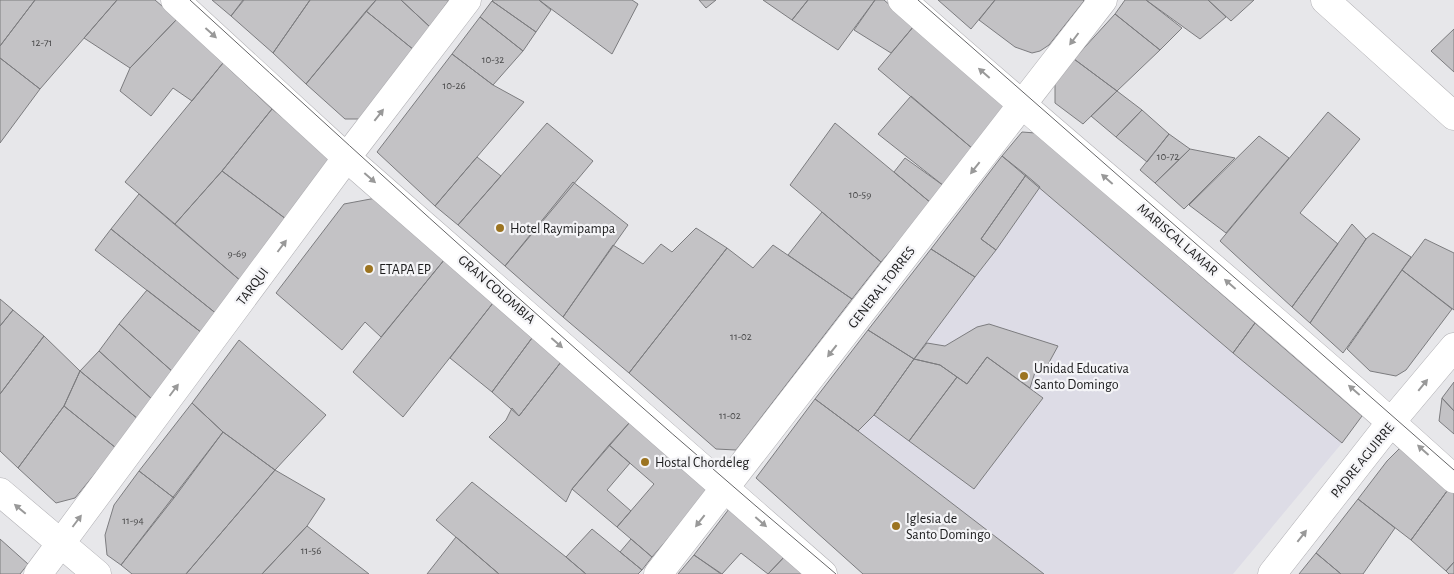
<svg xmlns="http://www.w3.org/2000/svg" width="1454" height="574" viewBox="0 0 1454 574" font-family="'Alegreya Sans',sans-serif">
	<rect width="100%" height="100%" fill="#e7e7ea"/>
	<!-- built -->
	<path fill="#dddce6" d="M1002,156L1233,353L1342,443L1233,574H1044L815,399Z"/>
	<!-- building -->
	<path fill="#c3c2c5" stroke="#7c7c7f" d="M0,0H35L0,46Z
		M35,0H117L40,89L0,58V46Z
		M117,0H155L177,19L130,68L84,38Z
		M212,0H243L231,16Z
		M244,0H310L273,53L231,16Z
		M310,0H376L306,84L273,53Z
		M376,0H401L430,27L414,50L366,11Z
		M401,0H449L430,27Z
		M493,0H539L551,10L536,32L492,1Z
		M539,0H632L638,4L612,54Z
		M699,0H716L706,8Z
		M763,0H808L792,20Z
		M808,0H875L838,50L792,20Z
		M875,0H884L914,26L891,53L854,30Z
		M938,0H995L971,29Z
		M995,0H1083L1084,1L1049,45L1040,51L1032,53L1015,47L979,20Z
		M1125,0H1146L1182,28L1160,50L1115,14Z
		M1146,0H1208L1226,17L1200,39Z
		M1208,0H1254L1231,21Z
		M492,1L536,32L523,51L480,17Z
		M366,11L414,50L361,119H345L306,84Z
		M1115,14L1160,50L1117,91L1074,59Z
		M480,17L523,51L493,85L452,54Z
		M177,19L223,63L192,101L173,88L151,116L120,91L130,68Z
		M914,26L1007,104L973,149L878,69Z
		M1454,29V72L1431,51Z
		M452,54L493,85L524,102L435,206L377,152Z
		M0,58L40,89L0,143Z
		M1074,59L1117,91L1083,124L1055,103V82Z
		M223,63L272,109L222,171L175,224L125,182Z
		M1117,91L1142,110L1116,137L1091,116Z
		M911,96L973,149L944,186L878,134Z
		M272,109L333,158L290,222L222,171Z
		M1142,110L1169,134L1147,162L1116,137Z
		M1328,112L1360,139L1300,213L1338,244L1292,307L1220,241Z
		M547,123L593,161L505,266L458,225Z
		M835,123L931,203L881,262L790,185Z
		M1022,132L1036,133L1255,323L1233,353L1002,156Z
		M1169,134L1190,149L1155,183L1140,170Z
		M1259,136L1289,158L1226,233L1189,205Z
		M1190,149L1235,158L1184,209L1155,183Z
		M1002,156L1026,175L981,239L996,250L975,277L931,249Z
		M477,157L501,176L458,225L435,206Z
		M905,158L944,186L931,203L894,172Z
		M222,171L290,222L242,282L175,224Z
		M1026,175L1040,187L996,250L981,239Z
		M573,182L628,225L563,317L505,266Z
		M139,194L242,282L218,315L111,229Z
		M376,198L445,259L381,337L365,322L342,350L276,293L344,204Z
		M822,212L881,262L852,299L788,255Z
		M1352,224L1366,239L1310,323L1292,307Z
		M696,228L727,248L629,373L563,317L613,245L643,264L661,244L672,252Z
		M111,229L218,315L202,333L95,250Z
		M1373,233L1411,257L1343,353L1310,323L1366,239Z
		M1425,239L1454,253V310L1402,270Z
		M773,245L852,299L736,450L716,449L629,373L727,248L753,268Z
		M931,249L975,277L914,359L868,330Z
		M444,260L493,303L403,417L353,372Z
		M1402,270L1452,309L1406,370L1396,376L1370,371L1347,349Z
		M147,290L202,333L173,372L119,324Z
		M0,299L13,310L0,326Z
		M493,303L532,338L492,392L450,358Z
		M13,310L44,336L0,394V326Z
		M1255,323L1362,416L1342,443L1233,353Z
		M119,324L173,372L153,400L99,351Z
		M989,324L1058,346L1046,368L1037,366L1030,388L987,357L967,384L940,365L914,359L927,343L945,346L977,327Z
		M868,330L914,359L874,415L858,431L815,399Z
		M44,336L80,371L64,406L18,468L0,451V394Z
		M532,338L561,362L519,416L492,392Z
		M239,340L326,415L275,470L223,432L192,403Z
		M99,351L153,400L138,419L80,371Z
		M987,357L1043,398L974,489L909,441L957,377L967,384Z
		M914,359L940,365L957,377L909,441L874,415Z
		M561,362L630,422L572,489L566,502L489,437L506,420L512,408L519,416Z
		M80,371L138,419L116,448L64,406Z
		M1454,382V411L1442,398Z
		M1442,398L1454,411V434L1439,421Z
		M815,399L858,431L1044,574H863L756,478Z
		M192,403L223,432L174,498L139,471Z
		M64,406L116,448L75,498L56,503L18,468Z
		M630,422L709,491L652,557L617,527L654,484L609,445Z
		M223,432L275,470L186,574H132L121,565Z
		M609,445L630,463L607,490L631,511L617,527L572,489Z
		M1407,447L1450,487L1411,540L1358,499L1387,461L1399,449Z
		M275,470L325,499L307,526L262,574H186Z
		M139,471L174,498L121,565L107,555L105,535L114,505Z
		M472,482L566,557L586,574H499L436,520Z
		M1450,487L1454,491V562L1446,571L1411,540Z
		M1358,499L1395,528L1363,574H1341L1316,553Z
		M729,509L787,554L768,574L741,553L722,574L694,555Z
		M307,526L369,574H262Z
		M592,529L642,570L638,574H586L566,557Z
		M456,537L499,574H427Z
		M0,539L28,564L20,574H0Z
		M631,539L652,557L642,570L620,552Z
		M1316,553L1341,574H1299Z
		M787,554L810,574H768Z
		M694,555L721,574H678Z
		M1454,562V574H1449L1446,571Z"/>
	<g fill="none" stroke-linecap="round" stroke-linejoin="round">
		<!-- minor casing -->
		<g stroke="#b0afb3" stroke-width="29">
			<path id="minor" d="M175,0L347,158L823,574
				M902,0C1084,161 1274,315 1454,479
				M1325,0L1454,116
				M0,492L97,574
				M38,574L353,149L467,0
				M658,574L1103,0
				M1272,574L1391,422L1454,347"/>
		</g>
		<!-- minor -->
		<use href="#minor" stroke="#fff" stroke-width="28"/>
		<!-- tram -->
		<path stroke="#666668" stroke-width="1" d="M190,0C402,194 616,389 836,574
			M918,0L1454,470"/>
	</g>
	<!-- one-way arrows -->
	<defs><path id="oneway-solid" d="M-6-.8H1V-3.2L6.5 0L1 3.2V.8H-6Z" transform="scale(1.25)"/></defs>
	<g fill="#999">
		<use href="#oneway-solid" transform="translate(211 33) rotate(42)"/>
		<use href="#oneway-solid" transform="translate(1074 39) rotate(127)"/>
		<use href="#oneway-solid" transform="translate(984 73) rotate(-139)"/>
		<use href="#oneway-solid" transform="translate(379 115) rotate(-52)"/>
		<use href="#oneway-solid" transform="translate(975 168) rotate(128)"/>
		<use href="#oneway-solid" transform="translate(370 178) rotate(41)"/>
		<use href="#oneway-solid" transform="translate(1107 179) rotate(-139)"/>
		<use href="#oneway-solid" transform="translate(282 246) rotate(-53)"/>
		<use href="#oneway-solid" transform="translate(1230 284) rotate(-139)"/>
		<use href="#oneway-solid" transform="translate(557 343) rotate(41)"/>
		<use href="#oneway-solid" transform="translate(832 351) rotate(128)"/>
		<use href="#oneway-solid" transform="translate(1423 385) rotate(-51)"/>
		<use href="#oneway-solid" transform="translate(174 390) rotate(-53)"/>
		<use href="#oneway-solid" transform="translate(1354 390) rotate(-139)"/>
		<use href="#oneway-solid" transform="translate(1423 450) rotate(-138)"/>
		<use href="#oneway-solid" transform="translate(20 509) rotate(-140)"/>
		<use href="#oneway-solid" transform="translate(77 521) rotate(-53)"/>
		<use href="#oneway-solid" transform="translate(700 521) rotate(128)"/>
		<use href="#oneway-solid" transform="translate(761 522) rotate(41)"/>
		<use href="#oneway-solid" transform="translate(1302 536) rotate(-52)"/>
	</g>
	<!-- markers -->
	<g fill="#9c7421" stroke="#f4f4f7" stroke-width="2">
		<circle cx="500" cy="228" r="5"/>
		<circle cx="369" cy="269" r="5"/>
		<circle cx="1024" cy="376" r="5"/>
		<circle cx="645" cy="462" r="5"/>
		<circle cx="896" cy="526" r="5"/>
	</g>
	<g text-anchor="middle" stroke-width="4.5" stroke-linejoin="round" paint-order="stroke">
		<!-- number labels -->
		<g font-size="11" fill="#464647">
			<text x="42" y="46">12-71</text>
			<text x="493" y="63">10-32</text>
			<text x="454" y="89">10-26</text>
			<text x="1168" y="160">10-72</text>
			<text x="860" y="198">10-59</text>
			<text x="237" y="257">9-69</text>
			<text x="741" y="340">11-02</text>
			<text x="730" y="419">11-02</text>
			<text x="133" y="524">11-94</text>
			<text x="311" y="554">11-56</text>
		</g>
		<!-- poi labels -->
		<g font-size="14" fill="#1c1c1d" stroke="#f4f4f7" text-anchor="start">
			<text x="510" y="233">Hotel Raymipampa</text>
			<text x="379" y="274">ETAPA EP</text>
			<text x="1034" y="373">Unidad Educativa<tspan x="1034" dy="16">Santo Domingo</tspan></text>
			<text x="655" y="467">Hostal Chordeleg</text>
			<text x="906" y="523">Iglesia de<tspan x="906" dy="16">Santo Domingo</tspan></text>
		</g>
		<!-- street labels -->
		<g font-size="14" fill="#1c1c1d" stroke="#f4f4f7">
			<text transform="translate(1178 239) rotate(41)" y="5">MARISCAL LAMAR</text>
			<text transform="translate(252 286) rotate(-53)" y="5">TARQUI</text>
			<text transform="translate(881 287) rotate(-52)" y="5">GENERAL TORRES</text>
			<text transform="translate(497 289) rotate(41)" y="5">GRAN COLOMBIA</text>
			<text transform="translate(1362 460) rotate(-51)" y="5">PADRE AGUIRRE</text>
		</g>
	</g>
</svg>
